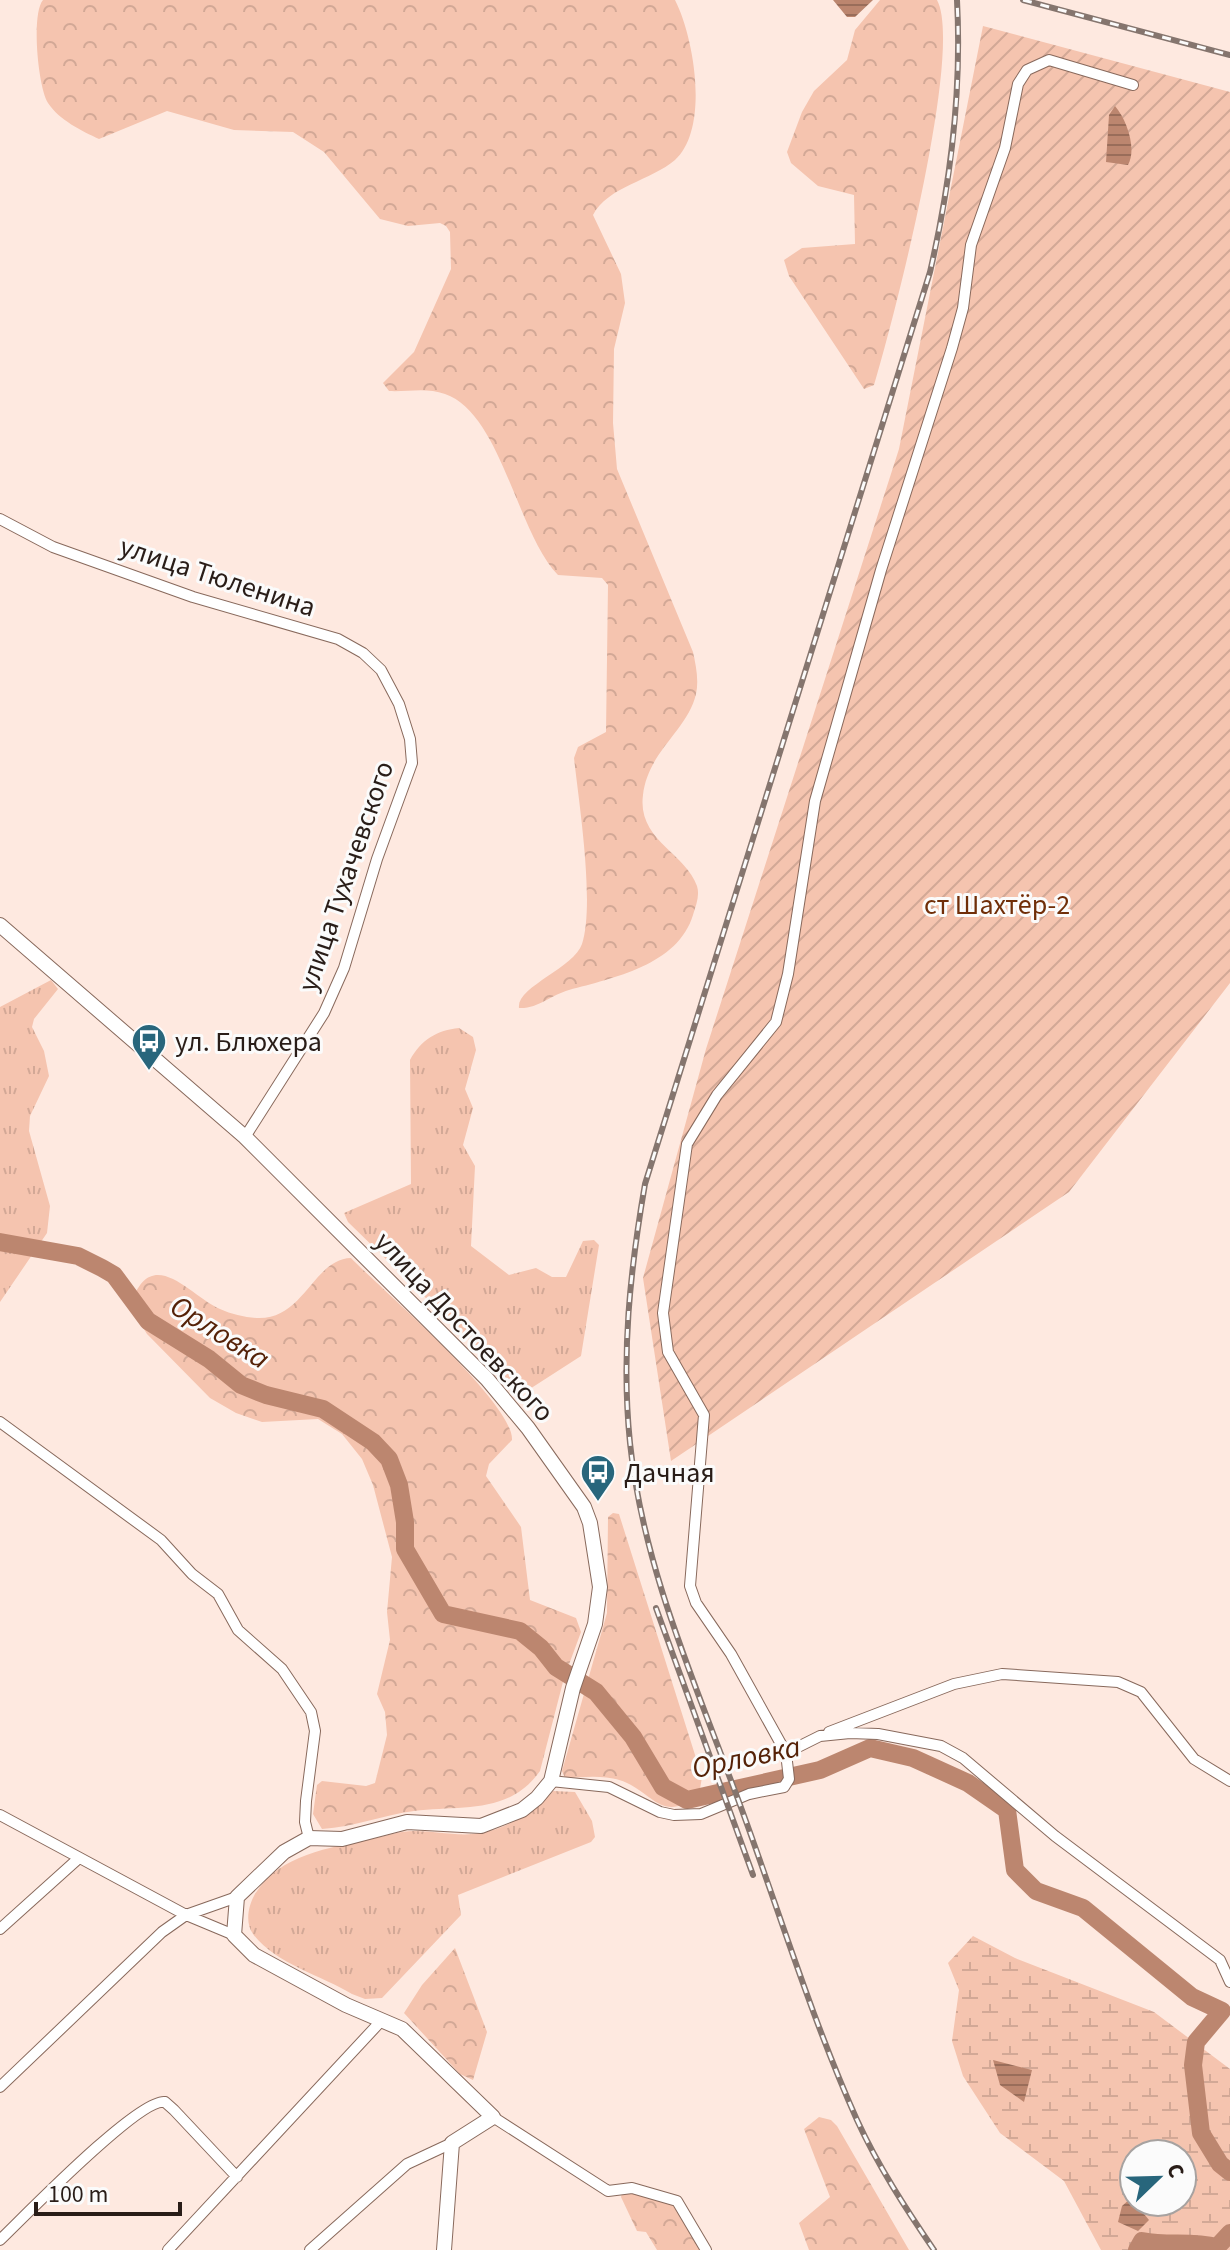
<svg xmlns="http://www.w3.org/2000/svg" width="1230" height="2250" viewBox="0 0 1230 2250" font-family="'Source Sans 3',sans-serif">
	<defs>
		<pattern id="grass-tufts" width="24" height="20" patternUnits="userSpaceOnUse" patternTransform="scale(2)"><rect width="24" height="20" fill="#f5c4af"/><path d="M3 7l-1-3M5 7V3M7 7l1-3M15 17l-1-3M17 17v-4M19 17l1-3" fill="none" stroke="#d2a896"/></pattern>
		<pattern id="forest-crowns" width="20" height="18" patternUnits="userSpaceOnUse" patternTransform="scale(2)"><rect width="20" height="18" fill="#f5c4af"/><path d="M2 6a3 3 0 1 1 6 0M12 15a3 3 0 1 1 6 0" fill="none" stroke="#d2a896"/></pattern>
		<pattern id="wetland-marsh" width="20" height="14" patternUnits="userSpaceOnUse" patternTransform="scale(2)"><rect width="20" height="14" fill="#f5c4af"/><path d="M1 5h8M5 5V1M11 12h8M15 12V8" fill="none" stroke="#d2a896"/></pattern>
		<pattern id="garden-furrows" width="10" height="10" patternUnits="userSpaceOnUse" patternTransform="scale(2)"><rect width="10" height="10" fill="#f5c4af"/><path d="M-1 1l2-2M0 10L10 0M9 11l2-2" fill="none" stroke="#d2a896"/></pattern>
		<pattern id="water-rules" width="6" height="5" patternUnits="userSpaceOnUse" patternTransform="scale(2)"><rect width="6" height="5" fill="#bc866f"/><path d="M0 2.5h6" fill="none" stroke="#996d5a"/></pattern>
	</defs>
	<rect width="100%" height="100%" fill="#fee9e0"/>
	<!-- grass -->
	<path fill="url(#grass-tufts)" d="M51,980L58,989L34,1019L32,1027L44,1051L49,1076L30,1116L29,1131L50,1206L47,1233L0,1302V1007Z
		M459,1028L473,1037L476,1050L465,1089L473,1108L463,1145L475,1166L471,1246L509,1275L536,1268L552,1277H566L583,1241L594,1240L599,1245L581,1356L522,1394L512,1392L471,1342L348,1222L344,1213L411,1184L410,1060C421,1040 437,1030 459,1028Z
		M553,1791L575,1792L592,1821L595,1837L591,1842L458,1895L461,1915L382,1998L365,1999L352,1994C322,1976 274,1963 253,1934C245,1923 248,1906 255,1894C280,1854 329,1848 372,1839C385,1836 400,1831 414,1831C436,1831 459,1837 481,1833C508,1828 535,1811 553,1791Z"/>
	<!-- forest -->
	<path fill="url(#forest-crowns)" d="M43,0H675C694,37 710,128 675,160C652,180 607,187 593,215L621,274L625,303L614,349L613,423L617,469L693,652C696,666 699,680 696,694C688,730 648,751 643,795C637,840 686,853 697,886C700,896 696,905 693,915C678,965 613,978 569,990C551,995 538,1009 519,1008C516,987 574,968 582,944C595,904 579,803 574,758L578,747L606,732L608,585L602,578L558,575C517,533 501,413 445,394C426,387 408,392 389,391L383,383L414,352L451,269L450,232L446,226L440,223L408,226L380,219L324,152L293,132L234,130L167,111L99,139C82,131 59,120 48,103C38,87 31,14 43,0Z
		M880,0H937C964,50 893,322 874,385L864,389L789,276L784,260L802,248L855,244L854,195L818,186L791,163L787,152L802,112L814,91L847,60L855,30Z
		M351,1258C381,1289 514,1403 512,1440L489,1464L486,1476L521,1527L530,1600L576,1618L581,1632L564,1678L540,1771C509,1815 461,1805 414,1811C383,1815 354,1827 322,1829L313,1814L317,1785L322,1781L366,1786L375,1783L387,1735L385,1712L377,1694L390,1640L387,1612L392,1557L373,1485L362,1459L342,1434L318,1419L262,1422L236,1413L210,1398L147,1334L130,1307C150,1241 189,1295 220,1309C231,1314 244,1317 256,1318C304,1321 313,1259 351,1258Z
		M613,1513L619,1514L702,1777L699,1795C663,1822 656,1797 627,1783C609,1774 584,1777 565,1778L562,1771L607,1613L608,1517Z
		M455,1948L487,2032L473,2080L460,2074L404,2013L422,1985Z
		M819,2117L831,2120L837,2126L909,2250H809L799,2223L830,2197L804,2129Z
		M623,2190L671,2202L700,2250H657L646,2232L637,2231L621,2197Z"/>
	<!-- wetland -->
	<path fill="url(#wetland-marsh)" fill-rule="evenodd" d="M973,1936L1015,1958L1154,2012L1230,2069V2250H1101L1064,2181L1000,2133L963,2076L952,2041L959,1990L948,1963ZM1134,2154H1182V2202H1134Z"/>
	<!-- garden -->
	<path fill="url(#garden-furrows)" d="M983,26L1230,92V983L1069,1192L671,1461L643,1278L706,1049L899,449Z"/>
	<!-- water -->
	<path fill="url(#water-rules)" d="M833,0H873L855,17H847Z
		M1115,106C1127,120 1137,149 1128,165L1106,162L1109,115Z
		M993,2060L1032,2070L1024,2102L1000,2085Z
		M1131,2198L1149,2220L1138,2231L1118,2222L1122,2206Z"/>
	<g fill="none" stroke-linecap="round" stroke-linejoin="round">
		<!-- river -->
		<path stroke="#bc866f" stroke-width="18" d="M0,1242L78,1256L102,1268L114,1275L148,1321L209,1359L241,1385L266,1395L323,1409L373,1442L389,1459L399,1485L405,1522V1549L443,1614L520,1631L541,1648L556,1667L596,1692L633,1737L663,1787L687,1800L820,1770L870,1748L913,1758L968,1783L1007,1810L1015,1870L1036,1891L1083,1908L1192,1997L1222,2011L1196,2042L1193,2065L1201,2133L1220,2164L1230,2172
			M1137,2250L1142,2241C1167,2246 1191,2241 1217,2247L1230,2233"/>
		<!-- minor casing -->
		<g stroke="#88695c" stroke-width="12">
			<path id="minor" d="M0,519L53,547L193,597L338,639L363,653L381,670L399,704L410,739L412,763L377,859L344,968L324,1013L245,1137
				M0,1422L161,1540L192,1574L218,1594L238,1630L282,1669L311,1712L315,1731L306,1801L305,1822L309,1838
				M829,1732L954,1684L1002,1674L1118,1682L1141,1692L1194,1759L1230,1781
				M786,1753L731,1654L696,1603L690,1586L704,1415L668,1352L663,1313L687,1144L717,1095L776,1022L788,974L815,801L881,570L952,348L963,308L971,245L1005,148L1018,84L1027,70L1049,60L1133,85
				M551,1781L609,1787L660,1812L674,1815L701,1814L749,1794L784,1787L789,1779L786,1753L820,1736L850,1733L878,1734L941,1746L963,1758L1055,1836L1220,1960L1230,1982
				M0,1815L186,1915L234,1935
				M0,1929L79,1858
				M0,2087L162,1932L186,1915L237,1897
				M493,2117L608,2191L632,2188L677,2201L706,2250
				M0,2240C24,2217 140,2097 165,2102L174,2110L237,2177
				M168,2250L382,2020
				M310,2250L407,2164L452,2143"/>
		</g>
		<!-- secondary casing -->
		<g stroke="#88695c" stroke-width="16">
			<path id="secondary" d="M0,925L245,1137L487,1379L528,1428L584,1507L590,1523L600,1587L595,1624L573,1688L551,1781L537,1798L522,1810L481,1826L407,1822L342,1839L309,1838L284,1852L237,1897L234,1935L254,1955L346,2005L402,2029L493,2117L452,2143L444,2250"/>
		</g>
		<!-- minor -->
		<use href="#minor" stroke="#fff" stroke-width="10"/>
		<!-- secondary -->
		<use href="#secondary" stroke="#fff" stroke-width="14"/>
		<!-- rail casing -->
		<g stroke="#85756e" stroke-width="6">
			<path id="rail" d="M1023,0L1230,55
				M656,1608L753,1875
				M934,2250C906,2209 878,2166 857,2120C811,2017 778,1908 739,1802C696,1685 643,1568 630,1443C621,1355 630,1271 645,1184L930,272C951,181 962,93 957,0"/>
		</g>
		<!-- rail -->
		<use href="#rail" stroke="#fbfbfb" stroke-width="3" stroke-dasharray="9" stroke-linecap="butt"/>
	</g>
	<!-- icons -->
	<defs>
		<g id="bus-pin" transform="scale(1.8)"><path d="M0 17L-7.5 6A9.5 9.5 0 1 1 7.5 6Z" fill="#28667c" stroke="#fbfbfb"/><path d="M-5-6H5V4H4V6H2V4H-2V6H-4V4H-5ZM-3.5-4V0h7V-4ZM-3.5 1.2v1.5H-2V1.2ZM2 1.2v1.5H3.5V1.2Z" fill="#fff"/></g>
	</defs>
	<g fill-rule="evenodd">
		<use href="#bus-pin" x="149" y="1041"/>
		<use href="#bus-pin" x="598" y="1472"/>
	</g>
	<g text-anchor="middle" stroke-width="6" stroke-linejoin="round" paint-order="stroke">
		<!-- street labels -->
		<g font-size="28" fill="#291d18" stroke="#fbfbfb">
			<text transform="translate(218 576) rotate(18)" y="10">улица Тюленина</text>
			<text transform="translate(345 876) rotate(-71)" y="10">улица Тухачевского</text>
			<text transform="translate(465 1326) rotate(47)" y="10">улица Достоевского</text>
		</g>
		<!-- park labels -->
		<g font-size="28" fill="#702e08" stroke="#fbfbfb">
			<text x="997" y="914">ст Шахтёр-2</text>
		</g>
		<!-- poi labels -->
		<g font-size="28" fill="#291d18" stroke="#fbfbfb" text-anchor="start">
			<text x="175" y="1051">ул. Блюхера</text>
			<text x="624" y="1482">Дачная</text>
		</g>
		<!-- water labels -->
		<g font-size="30" font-style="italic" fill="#552208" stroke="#fbfbfb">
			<text transform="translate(220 1332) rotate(32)" y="10">Орловка</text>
			<text transform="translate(746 1757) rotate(-12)" y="10">Орловка</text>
		</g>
	</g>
	<!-- north arrow -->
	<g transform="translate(1158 2178) rotate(67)"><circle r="38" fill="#fbfbfb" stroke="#a7a2a0" stroke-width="2"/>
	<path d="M0-6L14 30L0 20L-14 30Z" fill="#28667c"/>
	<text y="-12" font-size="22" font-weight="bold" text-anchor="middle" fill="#291d18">С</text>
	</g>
	<!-- scale -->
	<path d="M36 2202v12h144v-12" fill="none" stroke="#291d18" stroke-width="4"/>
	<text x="48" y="2202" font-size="24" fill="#291d18" stroke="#fbfbfb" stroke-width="6" paint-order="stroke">100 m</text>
</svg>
